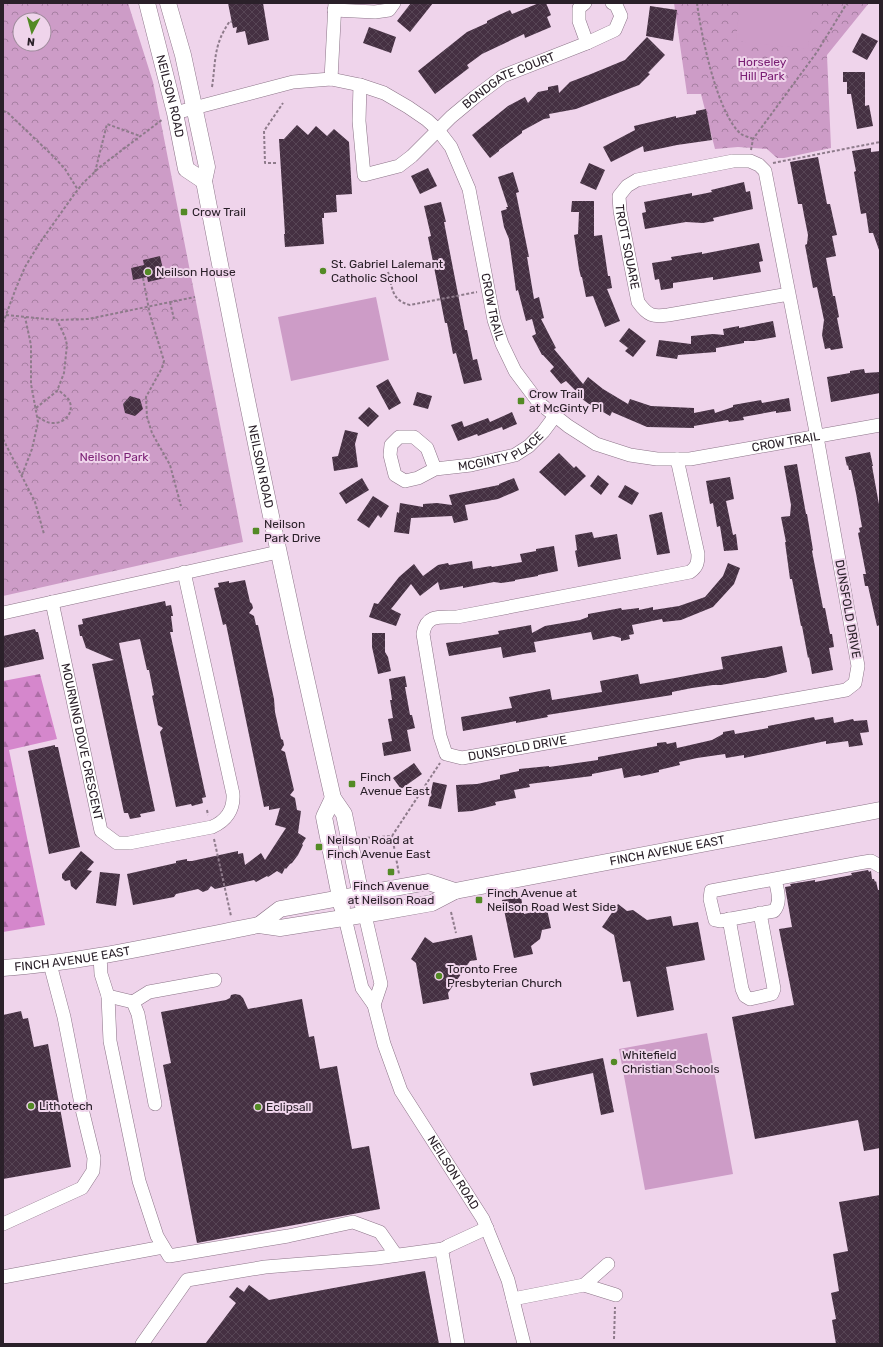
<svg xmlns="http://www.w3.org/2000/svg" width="883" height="1347" viewBox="0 0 883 1347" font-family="Rubik,sans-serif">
	<defs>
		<pattern id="forest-firs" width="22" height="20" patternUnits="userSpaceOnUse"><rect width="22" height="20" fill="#d587cc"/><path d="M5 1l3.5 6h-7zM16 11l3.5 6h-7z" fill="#ad6ea6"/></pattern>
		<pattern id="park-crowns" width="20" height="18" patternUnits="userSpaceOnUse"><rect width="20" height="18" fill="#cd9cc7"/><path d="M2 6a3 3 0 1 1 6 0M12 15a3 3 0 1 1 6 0" fill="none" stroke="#a77fa2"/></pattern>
		<pattern id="building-cross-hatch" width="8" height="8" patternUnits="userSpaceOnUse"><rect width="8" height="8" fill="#453042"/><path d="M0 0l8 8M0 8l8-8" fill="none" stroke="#574555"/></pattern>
	</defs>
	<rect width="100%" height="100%" fill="#efd4eb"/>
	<!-- forest -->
	<path fill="url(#forest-firs)" d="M40,674L57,739L9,750L45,925L3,932V681Z"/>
	<!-- park -->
	<path fill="url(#park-crowns)" fill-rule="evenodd" d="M3,3H128L153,82L243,542L3,596ZM20,20H44V44H20Z
		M674,3H869L827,55L831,148L784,158H777L767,149L738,147L715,149L701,94H687Z"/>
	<!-- garden -->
	<path fill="#cd9cc7" d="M740,3H813L808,49L736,41Z
		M376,297L389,360L291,381L278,317Z
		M707,1033L733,1174L645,1190L619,1049Z"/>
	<!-- building -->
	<path fill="url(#building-cross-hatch)" d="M228,3H263L269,40L248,45L245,31L236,33L237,27L233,28Z
		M411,3H433L410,32L397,21Z
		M539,3H546L551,15L547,17L551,27L525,38L524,34L482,54L467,65L469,68L435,94L418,71L467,32L487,23V21L499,15L510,10L512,14Z
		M650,6L677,10L673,41L646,36Z
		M369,27L396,37L391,53L363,43Z
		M862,33L878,41L867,60L852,52Z
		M647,37L665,55L648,73L650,74L639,85L576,109L549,114L550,118L544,119L522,131V133L499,150V151L490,158L472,135L508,106L525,97L528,103L538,92L548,90V87L558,85L559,93L570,82L591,74L625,60Z
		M843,72H865V106L869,105L873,126L857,129L851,94H847V82H843Z
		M706,109L712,140L677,145L644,152L643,146L611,162L603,147L635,130L634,126L676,116V118L696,114V111Z
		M297,125L308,135L316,126L327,136L334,129L349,142L352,194L336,195L337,212L324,213V218H322L324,244L285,247L284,234H285L279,139H284Z
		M871,148V152L880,151L879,250L873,233H869L866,213L861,214L854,172L856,171L852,151Z
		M818,157L827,204H830L837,235L832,236L836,256L826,258L833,296H835L839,317L837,318L843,348L831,350L830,348L825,349L822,335L824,320L817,287L813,288L805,245L807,244L808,235L804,215L802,204H798L790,162Z
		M589,163L605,170L596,190L580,183Z
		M428,168L437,186L420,194L411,176Z
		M513,172L519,192L516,193L529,257H527L534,299L539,297L544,318L541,319L556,348L554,349L583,384L588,377L603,389L628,404L630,399L651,406L694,408V413L714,409L715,413L733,407V405L761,400L762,403L789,398L791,411L776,413V411L743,417L744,420L729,422L728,420L694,426V428L647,427L612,412L610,416L589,404L575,394L577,392L566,381L561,384L550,371L554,367L543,355H542L532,336L536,334L532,319L526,321L518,290L516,291L509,239L504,227L501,211L507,209L506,207H508L498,177Z
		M744,182L746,192L750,191L753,209L713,218L714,221L703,223L686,222L645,229L642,213L646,212L644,202L692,193V196L712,192L711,190Z
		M572,201H594V236L602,235L608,276H610L612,288L607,289L620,321L605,327L593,296L586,297L582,277H581L579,269L574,235L578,234L579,212H571Z
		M441,202L446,222H444L450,253L465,330H467L473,360L477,359L482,380L464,384L456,353L453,354L447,323H445L432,257L428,237L431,236L424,206Z
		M759,243L763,261L759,262L761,272L713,280V277L673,283V288L661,290L659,279L655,280L652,263L672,260L671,257L702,252V254Z
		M160,256L165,278L148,282L147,277L133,280L131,268L144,265L143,260Z
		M773,321L776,337L754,341H744V343L716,348V352L678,355L677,359L656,356L659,340L691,344V336L713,334L724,335L723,329L739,326V328Z
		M629,328L646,341L633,357L625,351L628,348L619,341Z
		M864,369L865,373L880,372V393L831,402L827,377L850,373V371Z
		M388,379L401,403L389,410L376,386Z
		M417,392L432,396L428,409L413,405Z
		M130,396L140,399L143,409L135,416L125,413L123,404Z
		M369,407L379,416L368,427L358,418Z
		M512,412L517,424L503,430L502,427L478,436L477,434L458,441L451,425L462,421L464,427L488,418L490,422Z
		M345,430L358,433L355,444L358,467L334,471L332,457L338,456Z
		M870,452L873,466H872L880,510V625L877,626L868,586H865L863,574H866L858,533L860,532L859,528L862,527L856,493L851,470H849L848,465L847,466L845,457Z
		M559,453L574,468L576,466L586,476L565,496L539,472Z
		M797,464L806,514H807L813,550L812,551L823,608H825L830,634H832L834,647L829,648L833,670L812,674L809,657L808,658L802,626H801L792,579H790L785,542H786L781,517L790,516L791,505L784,466Z
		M598,475L609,484L601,495L590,486Z
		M730,477L734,499L726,501L733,535L736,534L738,550L724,551L720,526L717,527L713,503L710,504L706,481Z
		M362,478L369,490L346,504L339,493Z
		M514,478L519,490L498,499L465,505L468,520L454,523L452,516L411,518L409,534L394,532L397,512L399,513L400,503L423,507V504L437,503L452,505L449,495L499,485V484Z
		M625,485L639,493L632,505L618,497Z
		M373,496L389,506L381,518L378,515L369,528L357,520Z
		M662,512L670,553L657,555L649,515Z
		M592,532L594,538L617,534L621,559L578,567L575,551L577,550L575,535Z
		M554,546L558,571L538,575V576L515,580V581L501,583L494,582L463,588V586L440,590L438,582L420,596L411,584L391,609L401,614L396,626L369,617L374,603L378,604L399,577L414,564L423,576L438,565L448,563L449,565L472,561L473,569L491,566L492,567L522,562L520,554L536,551V549Z
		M728,563L740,568L734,584L713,607L681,620L663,622L662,619L632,625L634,634L629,635L630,639L621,641V638L613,636L593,640L591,632L534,642L536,652L523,654L503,658L501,647L449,656L446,643L499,634L498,631L531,625L532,633L545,626L580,620L588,617V614L621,608L622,610L639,608V610L653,607V610L679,606L705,597L723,576Z
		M245,580L250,602L252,604L253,608L249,613L254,616L256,625H258L274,699L275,712L281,739L283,740L284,745L281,750L285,752L294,790L290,795L295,798L297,810L301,811L298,833L306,838L302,844L303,845L298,855L292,863L290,864L286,869L285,868L282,874L277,871L268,877L267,876L256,882L254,880L215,889L211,886L208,890L203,892L198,889L176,894L174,897L133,905L127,874L176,863V861L187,859V861H192L238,851V854L243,853L245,865L261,853L265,860L286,828L275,825L280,808L269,810V806L264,807L226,624L223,625L214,588L219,587L218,583L229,581V583Z
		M165,601L166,606L171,605L173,616H171L173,632H170L206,797L202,798L203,803L192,806L191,804L176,807L160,732L163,728L158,725L152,696L154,695L149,670H147L140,639L119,643L155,811L140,814L141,817L130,819L128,813H124L92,664L114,660L86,648L82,636H80L78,625L83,624L82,619Z
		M35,629L36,632H38L44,659L3,668V636Z
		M372,633H385V652L388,657L391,671L378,674L372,647Z
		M782,646L787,672L764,678H759L721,685H713L692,688L672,692V695L547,715L548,717L516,723V721L463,731L461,717L512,708L509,697L550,689L552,700L602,692L600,681L638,674L640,684L675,678L723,669L721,657Z
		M405,676L407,687H405L410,715H412L415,728L407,730L411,751L384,756L382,743L392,741L388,719L393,718L390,700H392L389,679Z
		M814,717L815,720L833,717L834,723L853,719L854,721L867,720L869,732L860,733L863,745L849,747L848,741L826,744V741L744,758V755L726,758L725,754L697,758L679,762L680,765L659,770V772L641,776L640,775L624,778L622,768L592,774V776L529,784L530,787L514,790L516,798L495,802L496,805L472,811L458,812L456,785L477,784L500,779V775L519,771V769L549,766V767L598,760V757L657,746V743L666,742L667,744L676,742L677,748L686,746L712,740L723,734V732L734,730L735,734L763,729L768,728V726Z
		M55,745V747H58L80,847L49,854L28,751Z
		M414,763L422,774L401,789L393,778Z
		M433,782L447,785L441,809L428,806Z
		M81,851L94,862L87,870L92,871L76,890L71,886L70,880L65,881L62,878V874Z
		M868,870L869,872L871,871L872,879H874L875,882L876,881L878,890H880V1148L864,1151L858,1120L755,1139L732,1017L794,1005L779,929L792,927L785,887L791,886L790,884L815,880V882L852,875L851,873Z
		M100,872L120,874L116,906L96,903Z
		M521,897L524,914L547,909L551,928L542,930L540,939L531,946L533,954L514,958L502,900Z
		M618,904L627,911L633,910L647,920L671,916L673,926L698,922L705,960L666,967L674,1010L637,1017L630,981L623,982L614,935L602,927Z
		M472,935L477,960L470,961L448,993L449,999L423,1004L416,963L411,959L425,937L433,943Z
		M235,994L240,995L243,998L248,1009L302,999L309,1037L314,1036L320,1069L337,1066L352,1149L369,1146L380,1209L197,1243L163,1065L171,1063L161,1012L226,1000L230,998L231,995Z
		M21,1011L23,1019L28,1018L34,1047L48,1044L71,1167L3,1179V1015Z
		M603,1058L614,1112L601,1115L593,1073L533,1086L530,1073Z
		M880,1195V1344H836L832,1320L836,1319L831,1293L839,1291L833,1254L848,1251L839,1202Z
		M425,1271L439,1344H205L236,1303L229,1297L237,1287L244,1292L249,1285L269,1300Z"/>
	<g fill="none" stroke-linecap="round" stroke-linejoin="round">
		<!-- minor casing -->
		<g stroke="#8c7488" stroke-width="14">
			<g id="minor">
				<path d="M585,3L579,8V21L587,43"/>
				<path d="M334,10L375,12L389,10L394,3"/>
				<path d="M331,79L335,3"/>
				<path id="s1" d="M360,85L359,121L364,175L399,166L412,156L451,117L475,97L503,76L587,43L615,30L621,16L616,5L612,3"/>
				<path id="s2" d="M175,113L293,82L331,79L360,85L384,93L408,107L427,120L438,130L451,147L469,189L494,320L502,344L515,371L539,403L568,426L596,444L630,455L657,459H690L880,425"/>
				<path id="s3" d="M677,459L698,554C698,563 697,567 690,572L457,617C440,617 426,614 423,634L440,736L446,754L462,758L846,690L855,683L858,666L817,437L765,171L759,165L750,161H733L637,180L627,186L619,196L620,211L638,302C648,316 653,317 668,315L789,294"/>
				<path id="s4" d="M435,469L427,448L414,437H399L391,445L390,455L395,475L405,481L418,478L435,469L471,465L515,455L529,446L543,432L555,416"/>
				<path id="s5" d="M52,602L101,831L117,843H129L212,827C226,821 234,810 233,794L184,572"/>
				<path d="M3,613L278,552"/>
				<path d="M775,879C777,889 782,902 774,911L720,921L715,920L710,899L711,891L859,863L871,861L880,866"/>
				<path d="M365,915L381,984L374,1005"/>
				<path id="s6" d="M345,918L362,988L374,1005L384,1044L401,1091L483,1219L508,1280L524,1344"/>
				<path d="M729,919L742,989L745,996L750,999L772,994L774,989L760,913"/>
				<path d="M100,956L101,974L108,996L110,1041L139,1181L157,1236L169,1256L288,1236L353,1222L380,1232L396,1255"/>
				<path d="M108,996L133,1002L138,1014L155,1104"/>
				<path d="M133,1002L149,992L215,980"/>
				<path d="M3,1224L82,1188L93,1171L94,1158L82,1109L64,1017L50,964"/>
				<path d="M3,1277L163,1247"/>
				<path d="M584,1285L616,1295"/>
				<path d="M513,1299L584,1285L608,1264"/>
				<path d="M142,1344L187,1280L265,1267L377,1258L443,1249"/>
				<path d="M458,1344L442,1252L443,1249L448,1246L487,1228"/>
			</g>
		</g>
		<!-- major casing -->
		<g stroke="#8c7488" stroke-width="17">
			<g id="major">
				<path id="s7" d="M147,3L175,113L186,169L204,181"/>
				<path id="s8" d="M168,3L183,55L207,167L204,181C243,387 286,593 333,798L344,814L365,915"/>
				<path d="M333,798L324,817L342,907"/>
				<path d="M259,925L280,909L428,882L455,891"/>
				<path id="s9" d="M3,968C89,962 174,941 259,925L280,928L381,912L432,903L455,891L880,810"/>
			</g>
		</g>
		<!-- path -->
		<path stroke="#8e7b8b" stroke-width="2" stroke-dasharray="3 2" stroke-linecap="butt" d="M697,3C701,34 717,114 741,134C744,136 749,137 753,139
			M212,87C216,61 213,45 230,21L232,22
			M3,111L8,113L54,157L65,169L78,190
			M751,150L753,139L817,52L847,3
			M276,163H265L264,131L283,103
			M773,163L880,142
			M95,172L107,124L140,136
			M388,272C393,289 391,300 410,305L477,292
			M143,278L150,315L164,361L162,368L146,397L147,417L152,433L170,465L181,506
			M170,302L174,319
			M6,315L57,320L88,319L195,297
			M3,323L16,288L25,267L39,244L73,196L83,183L101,166L163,119
			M36,408L57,391L64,373L67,345L65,337L57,320
			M38,417C43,420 47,423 52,423C65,424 75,412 69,400C66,396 61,393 58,389
			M3,439L35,502L44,534
			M22,475L32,449L38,422L31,384V345L25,317
			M207,810L208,815
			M392,836L399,874
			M362,838L392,836L440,763
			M214,839L231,916
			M451,912L456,933
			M614,1339L615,1307"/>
		<!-- minor -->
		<use href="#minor" stroke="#fff" stroke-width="13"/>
		<!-- major -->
		<use href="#major" stroke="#fff" stroke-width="16"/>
	</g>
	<!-- markers -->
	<g fill="#538a25" stroke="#efd4eb" stroke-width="1.5">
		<rect x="180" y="208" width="8" height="8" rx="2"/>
		<circle cx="323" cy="271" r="4"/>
		<circle cx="148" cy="272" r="4"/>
		<rect x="517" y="397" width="8" height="8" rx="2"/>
		<rect x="252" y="527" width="8" height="8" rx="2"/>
		<rect x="348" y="780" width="8" height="8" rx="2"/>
		<rect x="315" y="843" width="8" height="8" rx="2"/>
		<rect x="387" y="868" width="8" height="8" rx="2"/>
		<rect x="475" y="896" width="8" height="8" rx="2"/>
		<circle cx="439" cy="976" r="4"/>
		<circle cx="614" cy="1062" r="4"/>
		<circle cx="31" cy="1106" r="4"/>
		<circle cx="258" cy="1107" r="4"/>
	</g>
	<g text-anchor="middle" stroke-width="4" stroke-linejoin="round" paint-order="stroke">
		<!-- park labels -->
		<g font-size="12" fill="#7b2075" stroke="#efd4eb">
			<text x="762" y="66">Horseley<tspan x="762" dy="14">Hill Park</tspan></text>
			<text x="114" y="461">Neilson Park</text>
		</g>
		<!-- street labels -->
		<g font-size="12" fill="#2a2029" stroke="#efd4eb">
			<text dy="4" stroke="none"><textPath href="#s1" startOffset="267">BONDGATE COURT</textPath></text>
			<text dy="4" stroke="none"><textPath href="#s7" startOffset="96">NEILSON ROAD</textPath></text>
			<text dy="4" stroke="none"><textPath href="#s3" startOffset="1669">TROTT SQUARE</textPath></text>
			<text dy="4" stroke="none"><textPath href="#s2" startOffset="468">CROW TRAIL</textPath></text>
			<text dy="4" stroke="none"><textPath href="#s2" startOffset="840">CROW TRAIL</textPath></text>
			<text dy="4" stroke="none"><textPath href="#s4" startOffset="210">MCGINTY PLACE</textPath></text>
			<text dy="4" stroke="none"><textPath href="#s8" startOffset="474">NEILSON ROAD</textPath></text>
			<text transform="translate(848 609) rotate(80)" y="4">DUNSFOLD DRIVE</text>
			<text dy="4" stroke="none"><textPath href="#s5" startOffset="143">MOURNING DOVE CRESCENT</textPath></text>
			<text dy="4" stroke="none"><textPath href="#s3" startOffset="594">DUNSFOLD DRIVE</textPath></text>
			<text dy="4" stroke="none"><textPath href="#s9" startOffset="677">FINCH AVENUE EAST</textPath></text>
			<text dy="4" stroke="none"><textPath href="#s9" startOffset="70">FINCH AVENUE EAST</textPath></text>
			<text dy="4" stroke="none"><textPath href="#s6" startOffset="280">NEILSON ROAD</textPath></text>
		</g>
		<!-- poi labels -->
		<g font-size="12" fill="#2a2029" stroke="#efd4eb" text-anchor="start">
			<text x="192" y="216">Crow Trail</text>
			<text x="331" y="268">St. Gabriel Lalemant<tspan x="331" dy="14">Catholic School</tspan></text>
			<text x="156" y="276">Neilson House</text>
			<text x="529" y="398">Crow Trail<tspan x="529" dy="14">at McGinty Pl</tspan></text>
			<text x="264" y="528">Neilson<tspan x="264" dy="14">Park Drive</tspan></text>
			<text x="360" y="781">Finch<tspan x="360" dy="14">Avenue East</tspan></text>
			<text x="327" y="844">Neilson Road at<tspan x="327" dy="14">Finch Avenue East</tspan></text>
			<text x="391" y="890" text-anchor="middle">Finch Avenue<tspan x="391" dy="14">at Neilson Road</tspan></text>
			<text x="487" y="897">Finch Avenue at<tspan x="487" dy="14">Neilson Road West Side</tspan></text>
			<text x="447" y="973">Toronto Free<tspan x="447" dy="14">Presbyterian Church</tspan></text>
			<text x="622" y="1059">Whitefield<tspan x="622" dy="14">Christian Schools</tspan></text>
			<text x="39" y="1110">Lithotech</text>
			<text x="266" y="1111">Eclipsall</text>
		</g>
	</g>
	<!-- border -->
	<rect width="883" height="1347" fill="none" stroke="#2a2029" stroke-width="8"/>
	<!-- north arrow -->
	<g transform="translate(32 32) rotate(186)"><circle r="19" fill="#efd4eb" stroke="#a08c9d"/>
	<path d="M0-3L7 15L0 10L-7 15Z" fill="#538a25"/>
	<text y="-6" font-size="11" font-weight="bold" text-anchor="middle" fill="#2a2029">N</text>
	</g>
</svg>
